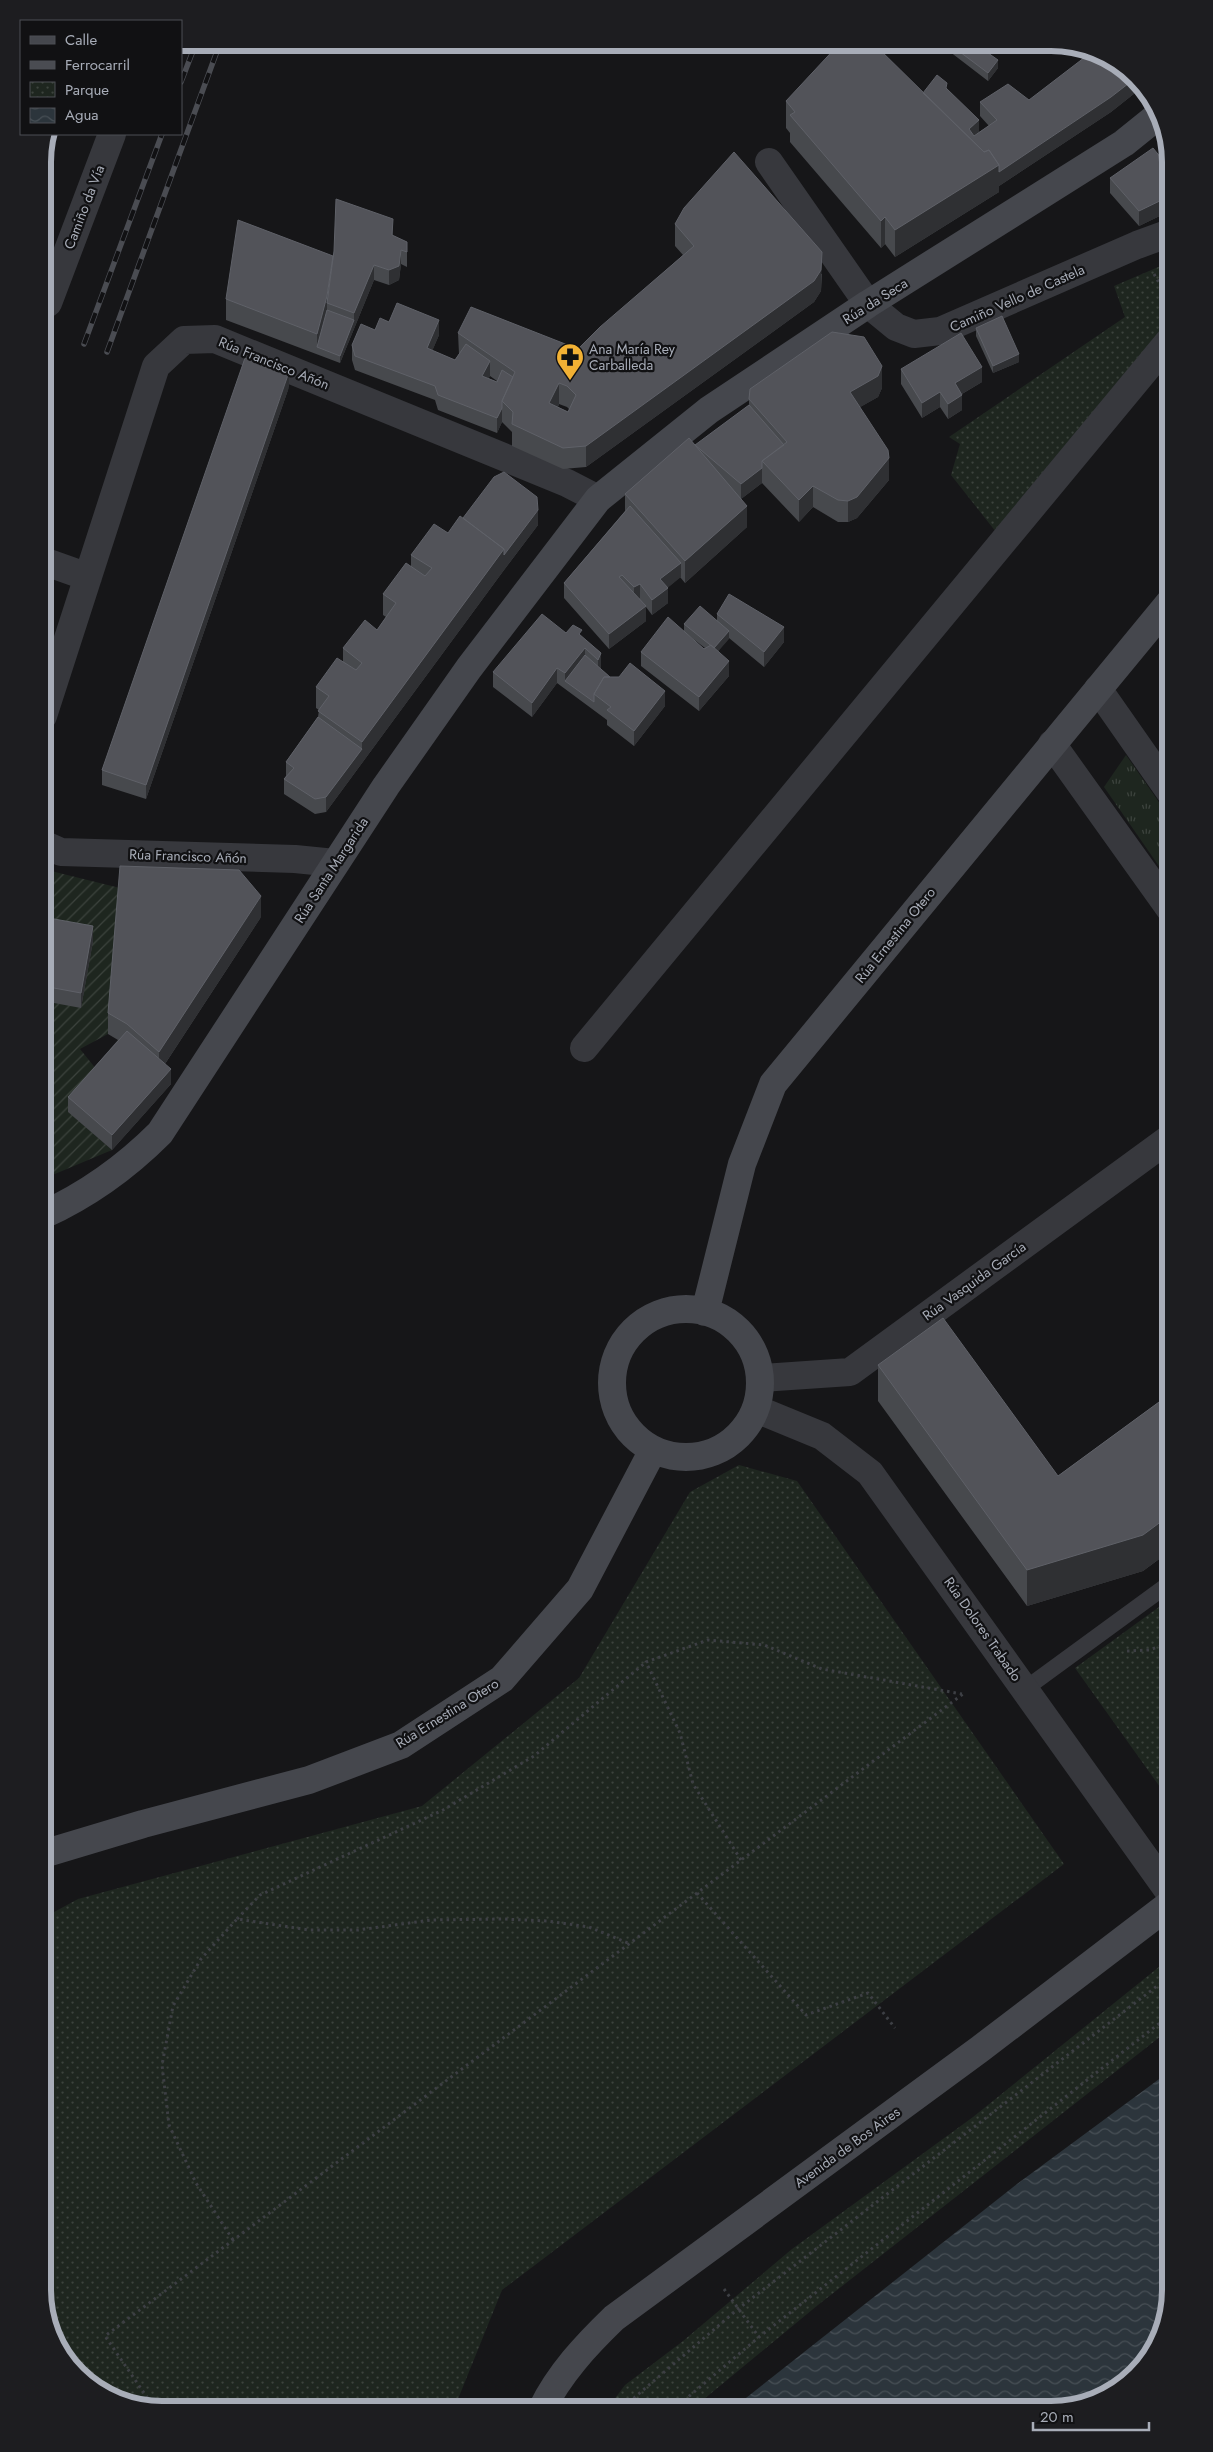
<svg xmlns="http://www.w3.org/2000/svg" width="1213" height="2452" viewBox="0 0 1213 2452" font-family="Jost,sans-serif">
	<defs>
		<pattern id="grass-tufts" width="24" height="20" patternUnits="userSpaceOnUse" patternTransform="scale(1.25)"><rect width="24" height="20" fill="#1e261f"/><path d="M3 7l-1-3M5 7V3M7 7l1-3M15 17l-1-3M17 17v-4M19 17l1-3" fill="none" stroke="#3c433d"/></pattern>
		<pattern id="park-dots" width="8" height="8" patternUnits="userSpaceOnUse" patternTransform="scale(1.25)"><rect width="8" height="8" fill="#1e261f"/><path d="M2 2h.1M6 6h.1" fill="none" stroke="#3c433d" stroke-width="1.8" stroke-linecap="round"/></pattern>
		<pattern id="garden-furrows" width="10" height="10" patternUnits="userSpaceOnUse" patternTransform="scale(1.25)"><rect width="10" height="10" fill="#1e261f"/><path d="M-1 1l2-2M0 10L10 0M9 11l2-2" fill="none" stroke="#3c433d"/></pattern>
		<pattern id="water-waves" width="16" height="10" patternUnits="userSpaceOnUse" patternTransform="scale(1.25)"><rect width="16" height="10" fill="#2c353c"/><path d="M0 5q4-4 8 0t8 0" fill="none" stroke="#485056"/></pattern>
	</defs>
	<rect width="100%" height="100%" fill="#161618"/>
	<!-- grass -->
	<path fill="url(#grass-tufts)" d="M1126,755L1170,818V882L1104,787Z"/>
	<!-- park -->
	<path fill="url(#park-dots)" d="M1170,262V322L996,532L951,475L960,444L949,437L1125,317L1114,286Z
		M739,1465L797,1481L1064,1864L502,2290L454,2409H155L96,2389L52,2335L43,2290V1918L78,1899L422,1806L579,1678L690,1492Z
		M1170,1599V1801L1075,1668Z
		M1170,1958V2029L818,2305L692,2409H607L625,2385L683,2341L792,2249L973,2117Z"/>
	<!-- garden -->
	<path fill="url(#garden-furrows)" d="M43,869L120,888L108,1034L80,1049L101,1075L69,1112L112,1150L43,1179Z"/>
	<!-- water -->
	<path fill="url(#water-waves)" d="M1170,2071V2290L1150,2356L1096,2400L1051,2409H732L1017,2184Z"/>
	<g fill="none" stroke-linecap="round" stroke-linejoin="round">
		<!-- path -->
		<path stroke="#3d3f44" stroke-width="3" stroke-dasharray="2.5 4" stroke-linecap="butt" d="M1154,274L1170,302
			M1127,1651L1149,1650L1170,1643
			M741,1860L693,1784L680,1733L646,1662L708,1640L764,1645L822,1669L962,1694
			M697,1893L806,2015L868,1993L895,2028
			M237,1919L260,1895L443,1810L534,1756L646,1662
			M233,2240L196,2183L169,2125L162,2065L173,2006L201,1959L237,1919L309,1930H358L431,1920L503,1919L547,1921L589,1927L628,1943
			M724,2289L759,2337
			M155,2409L105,2336L963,1694
			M626,2409L635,2397L738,2309L1170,1976
			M674,2409L759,2337L1170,2015"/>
		<!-- lane -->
		<path stroke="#37383d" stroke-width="16" d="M1025,1689L1170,1583"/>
		<!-- street -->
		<path stroke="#37383d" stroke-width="28" d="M769,162L868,304L896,327L914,334L940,331L1137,245L1170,233
			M43,306L48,303L112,134
			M43,561L88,577
			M1098,689L1170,792
			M43,716L156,366L184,340L215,339L567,483L598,499
			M1052,744L1170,909
			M43,844L61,852L295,859L335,863
			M584,1048L1170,340
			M761,1378L850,1372L1170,1138
			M756,1409L822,1436L870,1473L1170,1893"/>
		<!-- secondary -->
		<path stroke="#45474d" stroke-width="28" d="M43,1215C87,1195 126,1167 160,1133L386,786L469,668L598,499L709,410L868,304L1124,143L1160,114
			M612 1383a74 74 0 1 1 148 0a74 74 0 1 1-148 0Z
			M705,1312L742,1164L773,1084L1170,602
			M43,1854L143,1824L309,1780L401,1745L502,1679L580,1589L653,1450
			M542,2409C559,2374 586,2345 614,2318L980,2049L1170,1904"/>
		<!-- rail casing -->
		<g stroke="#4a4c52" stroke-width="5.5">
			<path id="rail" d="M181,82L196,43
				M84,344L162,134
				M107,352L220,43"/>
		</g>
		<!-- rail -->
		<use href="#rail" stroke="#111113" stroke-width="4" stroke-dasharray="11" stroke-linecap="butt"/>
	</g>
	<!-- wall -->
	<path fill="#47494d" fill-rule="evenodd" d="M945,43H974L998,68L988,81L945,48Z
		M1123,67L1140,89L1111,112L999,186V192L895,257L885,244L881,248L790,142V133L786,128V101L923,93L947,90L979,132L989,126L980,116V102L1029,100Z
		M1159,150L1170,162V211L1139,226L1110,193V178L1159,155Z
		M675,224L822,274L821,291L814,302L586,467L563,469L512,446V432L502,422L497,433L438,410L435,400L355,370L352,360V345L375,330L389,322L439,335L432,351L455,360L459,354L458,333L578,349L683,255L675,246ZM490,376L497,381V382L488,378ZM559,404L567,407L569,409L568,412L558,407Z
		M393,236L407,242V267L401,264L399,280L389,285L374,280L340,363L226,320V299L333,256Z
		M976,328L1019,362L993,373L976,336Z
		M901,369L982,382L962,394V410L948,419L940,407L922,418L901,384Z
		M289,387L146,799L102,785V770Z
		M882,388L878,397L860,407L889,480L857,518L848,522H838L813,507L799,522L762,483L741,499L747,527L685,583L680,577L667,588L668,603L652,615L646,607V621L609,649L564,598V583L625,511V494L695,446L749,405V399Z
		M463,518L538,525L504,570L326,812L315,814L284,794V779L286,776V762L318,717L319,710L316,708V687L343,662V648L377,630L386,617L383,615V594L411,566V555L448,533Z
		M717,614L784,642L764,667L729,638L718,651L729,676L699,711L641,666V652L704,649L705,648L684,632V624L717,620Z
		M566,633L582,637L601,653V669L610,677L665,706L634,746L607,725V720L557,683L532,717L493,687V672Z
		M43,917L93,941L81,1008L43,1001Z
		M261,917L165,1064L171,1084L112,1150L68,1112V1097L118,1040L108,1034V1013Z
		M878,1365L1058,1476L1170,1394V1551L1143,1571L1027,1606L878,1401Z"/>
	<!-- shaded-wall -->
	<path fill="#2f3033" d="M998,60V68L988,81V73Z
		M1133,80L1140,89L1111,112L999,186V192L895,257V230Z
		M979,120V134L969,144V129Z
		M1170,196V211L1139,226V211Z
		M885,217V244L881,248V221Z
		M393,219V234L392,250V235Z
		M401,250V264L399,280L389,285V270Z
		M822,252L821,291L814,302L586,467V446Z
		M333,256L327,303V317L317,347V334Z
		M374,265V280L340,363V356L354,320V313Z
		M439,320V335L427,363V348Z
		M1019,354V362L993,373V366Z
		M490,361V376L482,391V376Z
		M882,366V388L878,397L850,413V392Z
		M982,367V382L955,398V383Z
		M289,372V387L146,799V785Z
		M559,383V404L549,425V403Z
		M940,392V407L922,418V403Z
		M962,395V410L948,419V404Z
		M502,408V422L497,433V418Z
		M889,458V480L857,518L848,522V501Z
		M762,468V483L741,499V484Z
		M813,486V507L799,522V500Z
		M747,506V527L685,583V561Z
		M538,510V525L504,570L326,812V797L362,749V742L504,549Z
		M681,563V577L660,594V579Z
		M640,584V598L634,602V587Z
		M668,588V603L652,615V600Z
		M646,606V621L609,649V634Z
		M784,627V642L764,667V652Z
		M729,631V639L714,656V648Z
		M585,648V663L565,681V673Z
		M601,653V668L598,674V660Z
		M729,661V676L699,711V697Z
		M557,668V683L532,717V703Z
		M665,691V706L634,746V731Z
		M261,896V917L159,1073V1052Z
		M93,926V941L81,1008V993Z
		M171,1069V1084L112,1150V1135Z
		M1170,1515V1551L1143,1571L1027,1606V1570Z"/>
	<!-- building -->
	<path fill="#525359" stroke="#5f6168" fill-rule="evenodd" d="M840,43H873L984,152L989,150L999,165L895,230L885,217L881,221L790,115L795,112L786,101Z
		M948,43H974L998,60L988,73Z
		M1089,54L1123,67L1133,80L1111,97L999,172V165L989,150L984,152L923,93L937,75L947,83L946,88L979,120L969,129L974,136L997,120L980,102L1008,84L1029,100Z
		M1167,143L1170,162V164L1159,150Z
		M1153,148L1170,169V196L1139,211L1110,178Z
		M734,152L822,252L821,270L814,281L586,446L563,448L512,424L513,412L502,401L515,372L458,333L471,307L578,349L600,327L694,246L675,224L684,208ZM559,383L567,386L576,395L568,412L549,403Z
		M336,199L393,219L392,235L407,242V252L401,250L399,266L389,270L374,265L354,313L327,303L334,251Z
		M238,220L333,256L327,296L317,334L226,299Z
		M397,303L439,320L427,348L455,360L466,344L490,361L482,376L497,382L502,370L513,377L502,401V408L497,418L438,395L435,386L355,356L352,345L361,324L375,330L380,318L389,322Z
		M327,310L354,320L340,356L317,347Z
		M1002,316L1019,354L993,366L976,328Z
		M832,332L864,337L882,366L878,376L850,392L888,450L889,458L857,497L848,501L838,500L813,486L799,500L762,461L787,442L749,399L750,389Z
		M961,333L982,367L955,383L962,395L948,404L940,392L922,403L901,369Z
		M245,358L289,372L146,785L102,770Z
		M749,405L784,445L762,461V468L741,484L695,445Z
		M689,438L747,506L685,561L625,494Z
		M504,472L537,497L538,510L504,555V549L463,518L494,477Z
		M630,506L681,563L660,579L668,588L652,600L640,584L634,587L622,575L619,577L646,606L609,634L564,583Z
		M460,516L504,549L362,742L318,711L329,696L316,687L337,658L356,670L362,663L343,648L365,620L377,630L396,603L383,594L406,563L425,576L432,568L411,555L434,524L448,533Z
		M729,594L784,627L764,652L717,614Z
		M700,606L729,631L714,648L684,624Z
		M542,614L566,633L573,625L582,630L579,634L601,653L598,660L585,648L565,673L557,668L532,703L493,672Z
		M668,617L704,649L711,645L729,661L699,697L641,652Z
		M585,655L610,677H604L594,694V702L565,681Z
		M630,663L665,691L634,731L607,710L611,707L594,694L604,677H619Z
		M318,717L362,749L326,797L315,799L284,779L294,768L286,762Z
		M120,866L239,870L261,896L159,1052L127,1024L108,1013Z
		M43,917L93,926L81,993L43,986Z
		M127,1031L171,1069L112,1135L68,1097Z
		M943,1318L1058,1476L1170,1394V1515L1143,1535L1027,1570L878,1365Z"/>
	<!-- icons -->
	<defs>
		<g id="pharmacy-pin" transform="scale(1.4375)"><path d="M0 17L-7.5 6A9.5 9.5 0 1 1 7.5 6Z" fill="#f2b134" stroke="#111113"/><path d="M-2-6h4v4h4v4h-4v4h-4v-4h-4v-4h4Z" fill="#111"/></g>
	</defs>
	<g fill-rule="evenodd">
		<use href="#pharmacy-pin" x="570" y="357"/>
	</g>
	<g text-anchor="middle" stroke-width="4.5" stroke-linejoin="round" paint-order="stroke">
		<!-- street labels -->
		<g font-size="14" fill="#a8adb8" stroke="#111113">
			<text transform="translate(84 207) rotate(-69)" y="5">Camiño da Vía</text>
			<text transform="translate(1017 298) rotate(-24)" y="5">Camiño Vello de Castela</text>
			<text transform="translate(875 301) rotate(-32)" y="5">Rúa da Seca</text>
			<text transform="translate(274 363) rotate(22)" y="5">Rúa Francisco Añón</text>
			<text transform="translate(188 856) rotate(2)" y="5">Rúa Francisco Añón</text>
			<text transform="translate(331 870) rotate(-57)" y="5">Rúa Santa Margarida</text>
			<text transform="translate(895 935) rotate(-51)" y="5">Rúa Ernestina Otero</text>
			<text transform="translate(974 1281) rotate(-36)" y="5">Rúa Vasquida García</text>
			<text transform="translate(983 1629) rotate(55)" y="5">Rúa Dolores Trabado</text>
			<text transform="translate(447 1713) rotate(-32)" y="5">Rúa Ernestina Otero</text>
			<text transform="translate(847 2147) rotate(-36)" y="5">Avenida de Bos Aires</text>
		</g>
		<!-- poi labels -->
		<g font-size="14" fill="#a8adb8" stroke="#111113" text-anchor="start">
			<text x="589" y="354">Ana María Rey<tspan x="589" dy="16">Carballeda</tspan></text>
		</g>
	</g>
	<!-- crop -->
	<path d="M0 0H1213V2452H0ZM162 51H1051A111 111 0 0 1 1162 162V2290A111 111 0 0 1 1051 2401H162A111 111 0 0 1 51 2290V162A111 111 0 0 1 162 51Z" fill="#1d1d20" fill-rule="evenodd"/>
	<path fill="none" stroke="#a8adb8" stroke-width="6" d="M162 51H1051A111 111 0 0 1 1162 162V2290A111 111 0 0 1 1051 2401H162A111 111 0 0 1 51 2290V162A111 111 0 0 1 162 51Z"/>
	<!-- legend -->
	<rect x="20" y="20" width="162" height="115" fill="#111113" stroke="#4d4f55"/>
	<rect x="30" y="36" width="25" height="8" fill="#45474d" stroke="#4d4f55"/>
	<text x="65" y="45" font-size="15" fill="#a8adb8">Calle</text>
	<rect x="30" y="61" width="25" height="8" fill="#4a4c52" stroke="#4d4f55"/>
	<text x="65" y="70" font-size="15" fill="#a8adb8">Ferrocarril</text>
	<rect x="30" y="82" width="25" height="15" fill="url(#park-dots)" stroke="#4d4f55"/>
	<text x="65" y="95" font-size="15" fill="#a8adb8">Parque</text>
	<rect x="30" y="108" width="25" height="15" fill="url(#water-waves)" stroke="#4d4f55"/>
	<text x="65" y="120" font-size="15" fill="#a8adb8">Agua</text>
	<!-- scale -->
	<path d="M1033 2422v8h116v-8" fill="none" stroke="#a8adb8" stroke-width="2.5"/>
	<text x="1040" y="2422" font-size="15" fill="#a8adb8" stroke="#111113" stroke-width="4" paint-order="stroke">20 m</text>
</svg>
